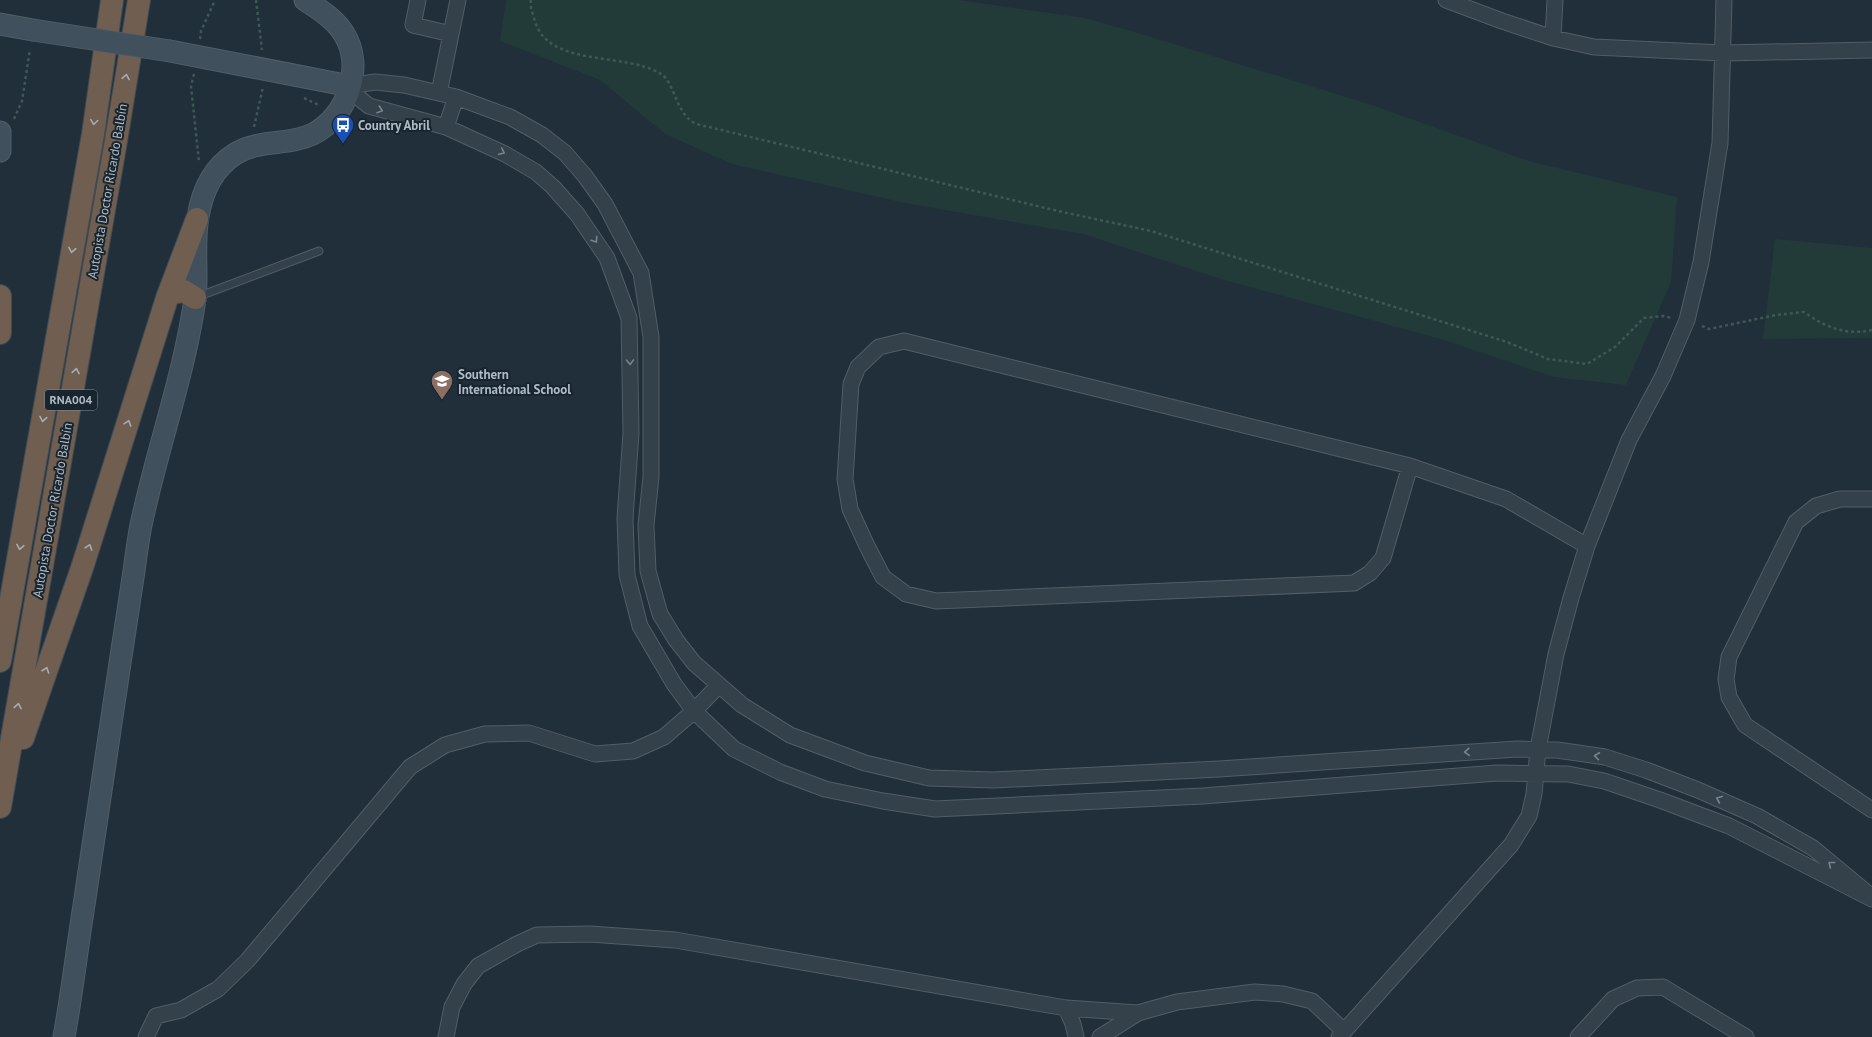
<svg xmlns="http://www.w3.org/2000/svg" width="1872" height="1037" viewBox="0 0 1872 1037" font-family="'PT Sans',sans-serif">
	<rect width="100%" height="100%" fill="#202f3a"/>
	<!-- green -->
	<path fill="#223b39" d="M506,0H959L1085,18L1148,36L1372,105L1529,161L1677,197L1671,282L1626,385L1554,377L1441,339L1221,279L1083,234L905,203L732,164L665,134L600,80L500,41Z
		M1775,239L1872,248V338L1763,339Z"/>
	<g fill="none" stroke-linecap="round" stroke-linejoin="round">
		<!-- lane casing -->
		<g stroke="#515e67" stroke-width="9">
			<path id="lane" d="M197,297L319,251"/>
		</g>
		<!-- street casing -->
		<g stroke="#515e67" stroke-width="17">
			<path id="street" d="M418,0L413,25L451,34
				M1446,0L1502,21L1553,38L1594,47L1723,53L1872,50
				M1553,38L1555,0
				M439,93L458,0
				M446,127L456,97
				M1410,466L1383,558L1370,573L1354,583L936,601L906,594L883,577L866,544L850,509L845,479L851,384L858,367L879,347L904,341L1410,466L1506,499L1587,546
				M1872,499H1840L1816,506L1796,522L1729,657L1726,679L1729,697L1745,725L1872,810
				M1872,897L1813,848L1757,816L1698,790L1646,770L1605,757L1557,750L1517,749L1219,769L994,780L929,778L865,763L790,735L742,705L694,663L676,640L660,614L648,571L646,525L651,477V337L641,273L605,204L585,176L565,153L542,135L510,117L456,97L404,85L375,82L350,86L359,98L369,106L446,127L505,154L536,172L553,187L577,214L607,258L629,318L631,433L625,518L627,575L640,626L674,684L694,711L734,749L780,772L825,789L883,801L935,809L1203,796L1497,773L1568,774L1604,781L1660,800L1729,826L1872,899
				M1066,1008L1073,1024L1076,1037
				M146,1037L156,1016L181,1010L218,989L247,961L410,767L445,745L485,734L529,733L595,754L633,751L664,737L694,711L719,685
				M446,1037L452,1007L464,984L478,966L517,944L537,935L590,934L675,940L1066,1008L1138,1013
				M1100,1037L1138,1013L1177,1002L1255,992L1283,994L1312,1001L1344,1031
				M1339,1037L1511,845L1529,816L1534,794L1538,749L1556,654L1571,598L1587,546L1629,440L1663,376L1687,320L1701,262L1720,143L1724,0
				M1578,1037L1613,999L1637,988L1663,987L1746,1037"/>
		</g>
		<!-- secondary casing -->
		<g stroke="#515e67" stroke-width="23">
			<path id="secondary" d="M0,24L33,30
				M170,51L350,86
				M0,132V151
				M64,1037C72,993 77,949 84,905C96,824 108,744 120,663C125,632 129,602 134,571C136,556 138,540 141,525C157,449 184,376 195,299C198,272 193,244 198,217C202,192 213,168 235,154C258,139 288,146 313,134C347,117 365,67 344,34C335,19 320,10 305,0"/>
		</g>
		<!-- highway casing -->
		<g stroke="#3e4b54" stroke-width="24">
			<path id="highway" d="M0,296V333
				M167,298L172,293L184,291L195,298
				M0,661L93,134L112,0
				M23,738L83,565L167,298L197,219
				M0,807L116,141L139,0"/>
		</g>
		<!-- path -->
		<path stroke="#3f5756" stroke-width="2.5" stroke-dasharray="3 3" stroke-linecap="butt" d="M256,0L262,50
			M531,0C530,6 532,12 534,18C546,69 625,51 661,74C673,81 676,109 690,120C695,125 706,126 713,128L1058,211L1151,231L1507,342L1548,359L1587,364L1615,347L1644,318L1663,316L1672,318
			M200,39L201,31L215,0
			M194,74L191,86L199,162
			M304,98L319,105
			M14,119L22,101L30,49
			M254,127L263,87
			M1702,326L1709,329L1776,315L1804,312C1825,327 1846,336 1872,330"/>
		<!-- lane -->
		<use href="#lane" stroke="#34404a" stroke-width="7"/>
		<!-- street -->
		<use href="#street" stroke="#34404a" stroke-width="15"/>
		<!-- secondary -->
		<use href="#secondary" stroke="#41505d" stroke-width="21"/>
		<!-- highway -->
		<use href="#highway" stroke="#705e50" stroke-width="22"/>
		<!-- secondary-bridge casing -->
		<g stroke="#515e67" stroke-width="23" stroke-linecap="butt">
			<path id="secondary-bridge" d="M33,30L170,51"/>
		</g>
		<!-- secondary-bridge -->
		<use href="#secondary-bridge" stroke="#41505d" stroke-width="21"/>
	</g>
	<!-- one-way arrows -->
	<defs><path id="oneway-chevron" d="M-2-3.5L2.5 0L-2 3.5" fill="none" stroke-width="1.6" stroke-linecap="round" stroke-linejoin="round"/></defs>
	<g stroke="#a5adb4">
		<use href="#oneway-chevron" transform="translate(126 77) rotate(-81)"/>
		<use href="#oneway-chevron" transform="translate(94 122) rotate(98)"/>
		<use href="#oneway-chevron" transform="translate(72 250) rotate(100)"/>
		<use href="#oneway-chevron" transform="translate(76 371) rotate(-80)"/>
		<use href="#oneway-chevron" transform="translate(43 419) rotate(100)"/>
		<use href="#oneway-chevron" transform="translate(128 423) rotate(-72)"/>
		<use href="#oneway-chevron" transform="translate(20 547) rotate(100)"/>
		<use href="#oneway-chevron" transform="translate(89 547) rotate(-72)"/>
		<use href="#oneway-chevron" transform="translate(46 670) rotate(-71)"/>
		<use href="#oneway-chevron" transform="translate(18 706) rotate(-80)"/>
	</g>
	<g stroke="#77848e">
		<use href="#oneway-chevron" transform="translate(380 110) rotate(18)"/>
		<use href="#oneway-chevron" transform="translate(502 152) rotate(25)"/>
		<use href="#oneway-chevron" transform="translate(595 240) rotate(56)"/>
		<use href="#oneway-chevron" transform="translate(630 362) rotate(89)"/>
		<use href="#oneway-chevron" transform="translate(1467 752) rotate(176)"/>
		<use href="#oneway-chevron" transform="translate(1597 756) rotate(-172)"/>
		<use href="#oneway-chevron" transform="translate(1719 799) rotate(-157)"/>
		<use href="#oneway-chevron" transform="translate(1831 864) rotate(-141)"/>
	</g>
	<!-- icons -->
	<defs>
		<g id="bus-pin" transform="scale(1.15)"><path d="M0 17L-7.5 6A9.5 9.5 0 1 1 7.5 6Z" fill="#1a4fb4" stroke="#19252e"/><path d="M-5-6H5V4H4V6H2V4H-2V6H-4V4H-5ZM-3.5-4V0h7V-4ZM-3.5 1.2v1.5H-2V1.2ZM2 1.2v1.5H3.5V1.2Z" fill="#fff"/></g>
		<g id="school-pin" transform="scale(1.15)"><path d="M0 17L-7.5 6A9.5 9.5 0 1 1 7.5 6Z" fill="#8d6e63" stroke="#19252e"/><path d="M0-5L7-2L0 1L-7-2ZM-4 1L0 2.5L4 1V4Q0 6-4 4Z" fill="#fff"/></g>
	</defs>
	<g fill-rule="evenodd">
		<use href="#bus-pin" x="343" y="125"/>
		<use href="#school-pin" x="442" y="381"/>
	</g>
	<g text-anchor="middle" stroke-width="4" stroke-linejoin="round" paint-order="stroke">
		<!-- shield labels -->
		<rect fill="#19252e" stroke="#818e98" stroke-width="1" x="45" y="390" width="52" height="20" rx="3"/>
		<g font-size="12" font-weight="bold" fill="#aebbc6">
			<text x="71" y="404">RNA004</text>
		</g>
		<!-- poi labels -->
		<g font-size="13" font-weight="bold" fill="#aebbc6" stroke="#19252e" text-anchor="start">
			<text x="358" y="130">Country Abril</text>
			<text x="458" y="379">Southern<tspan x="458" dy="15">International School</tspan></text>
		</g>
		<!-- street labels -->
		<g font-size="13" fill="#aebbc6" stroke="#19252e">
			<text transform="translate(107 191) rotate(-80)" y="5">Autopista Doctor Ricardo Balbín</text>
			<text transform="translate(52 510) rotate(-80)" y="5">Autopista Doctor Ricardo Balbín</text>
		</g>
	</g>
</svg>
